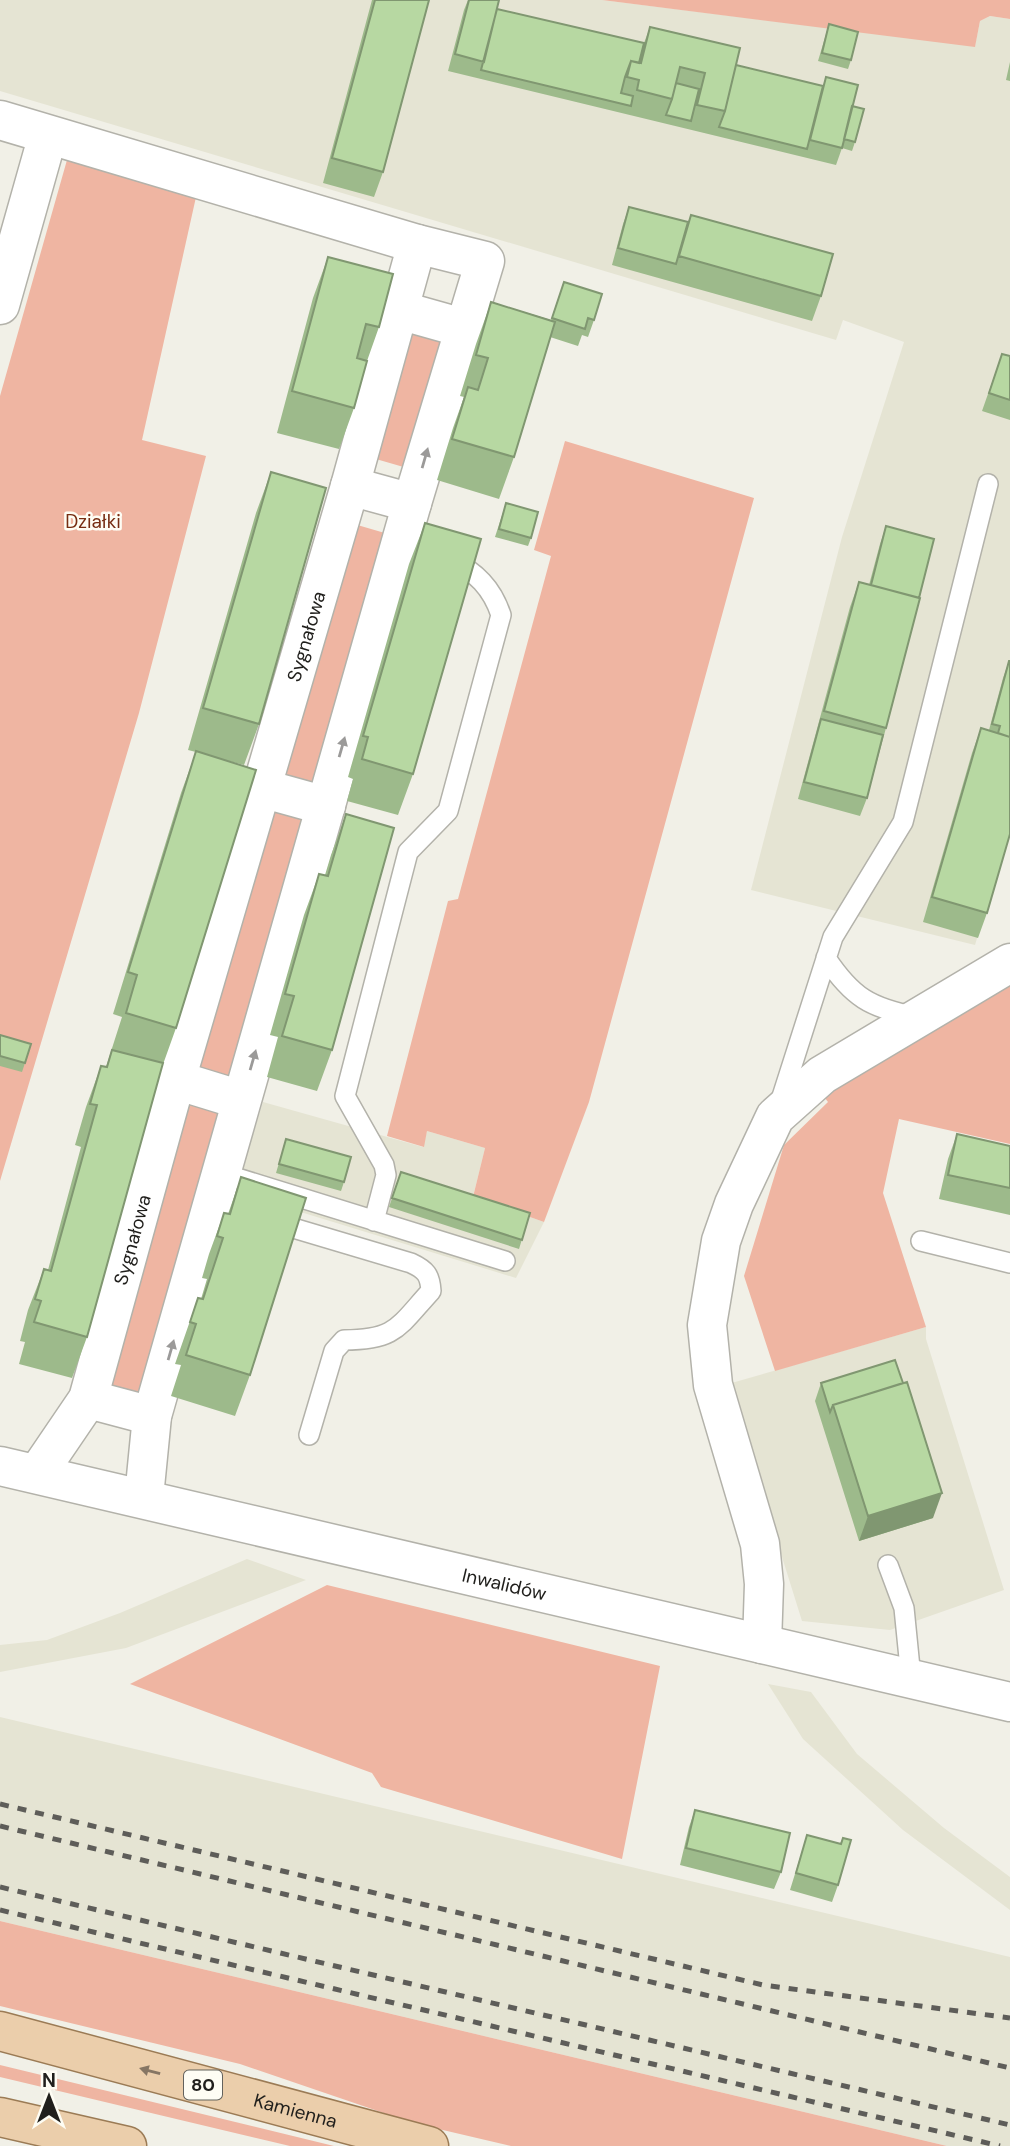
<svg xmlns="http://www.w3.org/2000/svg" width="1010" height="2146" viewBox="0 0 1010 2146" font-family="'DM Sans',sans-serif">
	<rect width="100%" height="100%" fill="#f1f0e7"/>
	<!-- built -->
	<path fill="#e5e4d3" d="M0,0H602L975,46L980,21L990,16L1010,19V827L975,945L751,890L842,537L904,342L843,320L836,340L0,91Z
		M263,1102L423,1147L427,1131L485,1148L473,1197L544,1222L516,1278L235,1192Z
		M926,1327V1339L1004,1590L890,1630L802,1621L728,1384Z
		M247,1559L306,1580L126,1648L0,1672V1645L47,1640L120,1613Z
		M768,1684L811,1692L857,1754L944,1828L1010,1877V1910L903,1830L803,1739Z
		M0,1717L1010,1957V2146H947L0,1921Z"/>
	<!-- green -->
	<path fill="#efb5a2" d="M602,0H1010V19L990,16L980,21L975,47Z
		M67,160L196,197L142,440L206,456L139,713L0,1181V396Z
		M404,330L442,341L407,468L369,457Z
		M565,441L754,498L589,1102L544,1222L473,1197L485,1148L427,1131L424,1147L387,1136L448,901L458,899L551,556L534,550Z
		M354,524L395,536L320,785L280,773Z
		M267,803L312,816L233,1085L189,1072Z
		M1010,983V1144L899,1119L883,1193L926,1327L775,1371L744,1276L784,1145L828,1102L821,1093Z
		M184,1092L229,1105L145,1397L100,1384Z
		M327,1585L660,1666L622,1859L381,1787L372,1773L130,1684Z
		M0,1921L947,2146H511L413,2123L240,2064L0,2006Z
		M0,2065L334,2146H290L0,2077Z"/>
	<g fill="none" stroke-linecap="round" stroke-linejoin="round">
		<!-- service casing -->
		<g stroke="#b3b2aa" stroke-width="22">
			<path id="service" d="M826,958C852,997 870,1008 917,1017
				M779,1106L833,937L903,822L988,484
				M221,1173L505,1261
				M374,1221L386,1175L384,1165L345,1096L408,852L448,811L501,615C492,588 476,572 451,560
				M273,1222L411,1263C426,1270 430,1275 431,1291C398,1327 396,1340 344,1340L334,1351L309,1435
				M921,1241L1010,1263
				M888,1565L904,1608L911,1678"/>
		</g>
		<!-- minor casing -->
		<g stroke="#b3b2aa" stroke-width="41">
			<g id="minor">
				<path d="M0,120L417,244"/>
				<path d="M0,305L48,135"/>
				<path d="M399,310L463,328"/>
				<path d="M350,486L412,503"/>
				<path d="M261,788L326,806"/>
				<path d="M176,1080L241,1100"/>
				<path d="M88,1399L152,1416"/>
				<path id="s1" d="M37,1474L88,1399L176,1080L350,486L417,244L485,261L412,503L152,1416L144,1497"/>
				<path d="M762,1644L764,1584L760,1544L713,1385L707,1325L721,1241L734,1204L775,1117L822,1075L1010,963"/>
			</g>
		</g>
		<!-- tertiary casing -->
		<g stroke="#b3b2aa" stroke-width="41">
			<g id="tertiary">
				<path id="s2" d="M0,1466L1010,1702"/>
			</g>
		</g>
		<!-- primary casing -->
		<g stroke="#9b7b55" stroke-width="41">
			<g id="primary">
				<path id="s3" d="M0,2031L429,2146"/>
				<path d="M0,2117L127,2146"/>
			</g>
		</g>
		<!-- service -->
		<use href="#service" stroke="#fff" stroke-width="19"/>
		<!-- minor -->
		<use href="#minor" stroke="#fff" stroke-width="38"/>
		<!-- tertiary -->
		<use href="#tertiary" stroke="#fff" stroke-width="38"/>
		<!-- primary -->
		<use href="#primary" stroke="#ebceab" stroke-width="38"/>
		<!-- rail -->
		<path stroke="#5e5d59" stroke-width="5" stroke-dasharray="9 9" stroke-linecap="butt" d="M0,1804L763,1985L1010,2018
			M0,1826L1010,2068
			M0,1887L1010,2125
			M0,1910L1000,2146"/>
	</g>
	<!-- wall -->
	<path fill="#9dba8b" d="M372,0H429L383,172L374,197L323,183Z
		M468,0H499L497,9L644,43L650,27L736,65L823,86L826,77L852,106L855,142L852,151L842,148L836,165L448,71L464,10Z
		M829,24L851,60L848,69L818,61Z
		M1010,62V81L1006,80Z
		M629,207L688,222L691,215L821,296L812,321L612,265L623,224Z
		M328,257L379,327L367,361L354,408L339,449L277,433L313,298Z
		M564,282L594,320L588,337L582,335L578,346L550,337L514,457L499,499L437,480L453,428L464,397L460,396L476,344L491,302L551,320Z
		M1002,354L1010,356V420L982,411Z
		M271,472L259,724L244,765L221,759L176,1028L161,1070L87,1337L72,1378L19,1364L25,1342L20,1341L28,1310L44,1269L48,1270L81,1147L75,1145L86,1107L101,1066L106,1067L122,1017L113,1014L181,793L196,752L188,750L256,513Z
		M506,503L531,538L528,546L495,537Z
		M425,523L413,774L398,815L347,801L353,779L348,777L409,564Z
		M886,526V728L867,798L860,816L798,799L850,607L859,582L869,585L880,544Z
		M1009,661L987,913L978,938L923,922L972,753L981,728L989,730L1003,678Z
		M346,814L332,1050L317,1091L267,1077L278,1037L270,1035L304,915L319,874L325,875L331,855Z
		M0,1035L25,1063L22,1072L0,1066Z
		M957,1134L1010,1146V1215L939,1199L948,1159Z
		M286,1139L344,1182L341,1191L276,1173Z
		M401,1172L530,1213L519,1249L389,1207Z
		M241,1177L250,1375L235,1416L171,1396L181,1365L175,1364L198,1298L201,1299L207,1279L202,1278L209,1254L224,1213L228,1214Z
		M821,1383H903L933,1518L859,1541L815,1401Z
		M695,1810L781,1872L774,1889L680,1865L689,1827Z
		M807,1835L838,1885L832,1902L790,1890Z"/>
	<!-- shaded-wall -->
	<path fill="#809771" d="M942,1493L933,1518L859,1541L868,1516Z"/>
	<!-- building -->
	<path fill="#b7d8a2" stroke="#809771" stroke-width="2" d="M375,0H429L383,172L332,158Z
		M469,0H499L484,62L455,54Z
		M497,9L644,43L639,63L631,61L625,77L621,93L633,96L631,106L481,70Z
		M829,24L858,32L851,60L822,53Z
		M650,27L740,48L725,111L697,105L705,73L680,67L672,99L637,90L639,80L627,77L631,61L641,63Z
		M736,65L823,86L807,149L719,127L725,111Z
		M826,77L858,85L842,148L810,140Z
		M676,83L699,89L691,121L666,115L672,99Z
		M852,106L864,109L855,142L844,139Z
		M629,207L688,222L676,264L618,248Z
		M691,215L833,254L821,296L679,256Z
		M328,257L393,274L379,327L366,324L357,358L367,361L354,408L292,391Z
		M564,282L602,294L594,320L588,318L585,329L552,318Z
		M491,302L555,322L514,457L452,439L468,387L478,390L488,358L476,355Z
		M1002,354L1010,356V400L989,393Z
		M271,472L326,488L259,724L203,708Z
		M506,503L538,512L531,538L499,529Z
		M425,523L481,539L413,774L362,759L368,737L363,736Z
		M886,526L934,539L919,598L871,585Z
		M859,582L920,598L886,728L824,711Z
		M1009,661H1010V737L998,733L1000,726L992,724Z
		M821,719L883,735L867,798L804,782Z
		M981,728L1010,737V834L987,913L932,897Z
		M196,751L256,770L176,1028L126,1013L137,975L128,972Z
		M346,814L394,828L332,1050L282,1036L294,996L285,994L319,874L328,876Z
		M0,1035L31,1044L25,1063L0,1056Z
		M112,1050L163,1063L87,1337L34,1322L41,1301L35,1299L44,1269L51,1271L97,1105L90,1104L101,1066L107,1067Z
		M957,1134L1010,1146V1188L948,1175Z
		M286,1139L351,1157L344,1182L279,1164Z
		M401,1172L530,1213L522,1240L392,1198Z
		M241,1177L306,1198L250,1375L186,1355L196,1324L190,1322L198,1298L203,1299L223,1238L217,1236L224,1213L230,1214Z
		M895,1360L903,1383L833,1405L830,1412L821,1383Z
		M907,1382L942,1493L868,1516L833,1405Z
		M695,1810L790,1833L781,1872L686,1848Z
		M807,1835L841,1844L843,1838L851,1840L838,1885L796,1873Z"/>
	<!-- one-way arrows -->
	<defs><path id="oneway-solid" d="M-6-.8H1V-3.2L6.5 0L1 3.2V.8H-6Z" transform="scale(1.75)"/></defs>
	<g fill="#9b9a99">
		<use href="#oneway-solid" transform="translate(425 458) rotate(-74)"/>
		<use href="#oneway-solid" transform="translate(342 747) rotate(-74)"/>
		<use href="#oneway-solid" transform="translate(253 1060) rotate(-74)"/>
		<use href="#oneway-solid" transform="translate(171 1350) rotate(-74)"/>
	</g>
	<use fill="#867664" href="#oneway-solid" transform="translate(150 2071) rotate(-165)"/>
	<g text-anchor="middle" stroke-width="5" stroke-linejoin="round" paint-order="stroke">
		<!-- shield labels -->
		<rect fill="#fefdf4" stroke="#63625d" stroke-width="2" x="184" y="2070.5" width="38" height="29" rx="5"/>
		<g font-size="18" font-weight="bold" fill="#201f1c">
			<text x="203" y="2091">80</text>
		</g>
		<!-- park labels -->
		<g font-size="19" fill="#772d12" stroke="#fefdf4">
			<text x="93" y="528">Działki</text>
		</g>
		<!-- street labels -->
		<g font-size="19" fill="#201f1c" stroke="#fefdf4">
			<text dy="7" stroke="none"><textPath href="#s1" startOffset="884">Sygnałowa</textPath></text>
			<text dy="7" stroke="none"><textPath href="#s1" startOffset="256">Sygnałowa</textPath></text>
			<text dy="7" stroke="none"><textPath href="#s2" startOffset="518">Inwalidów</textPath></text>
			<text dy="7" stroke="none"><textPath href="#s3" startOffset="306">Kamienna</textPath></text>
		</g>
	</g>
	<!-- north arrow -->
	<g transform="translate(49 2097)" stroke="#fefdf4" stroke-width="5" paint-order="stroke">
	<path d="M0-5L12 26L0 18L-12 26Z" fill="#201f1c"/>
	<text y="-10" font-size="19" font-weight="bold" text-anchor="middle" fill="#201f1c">N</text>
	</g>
</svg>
